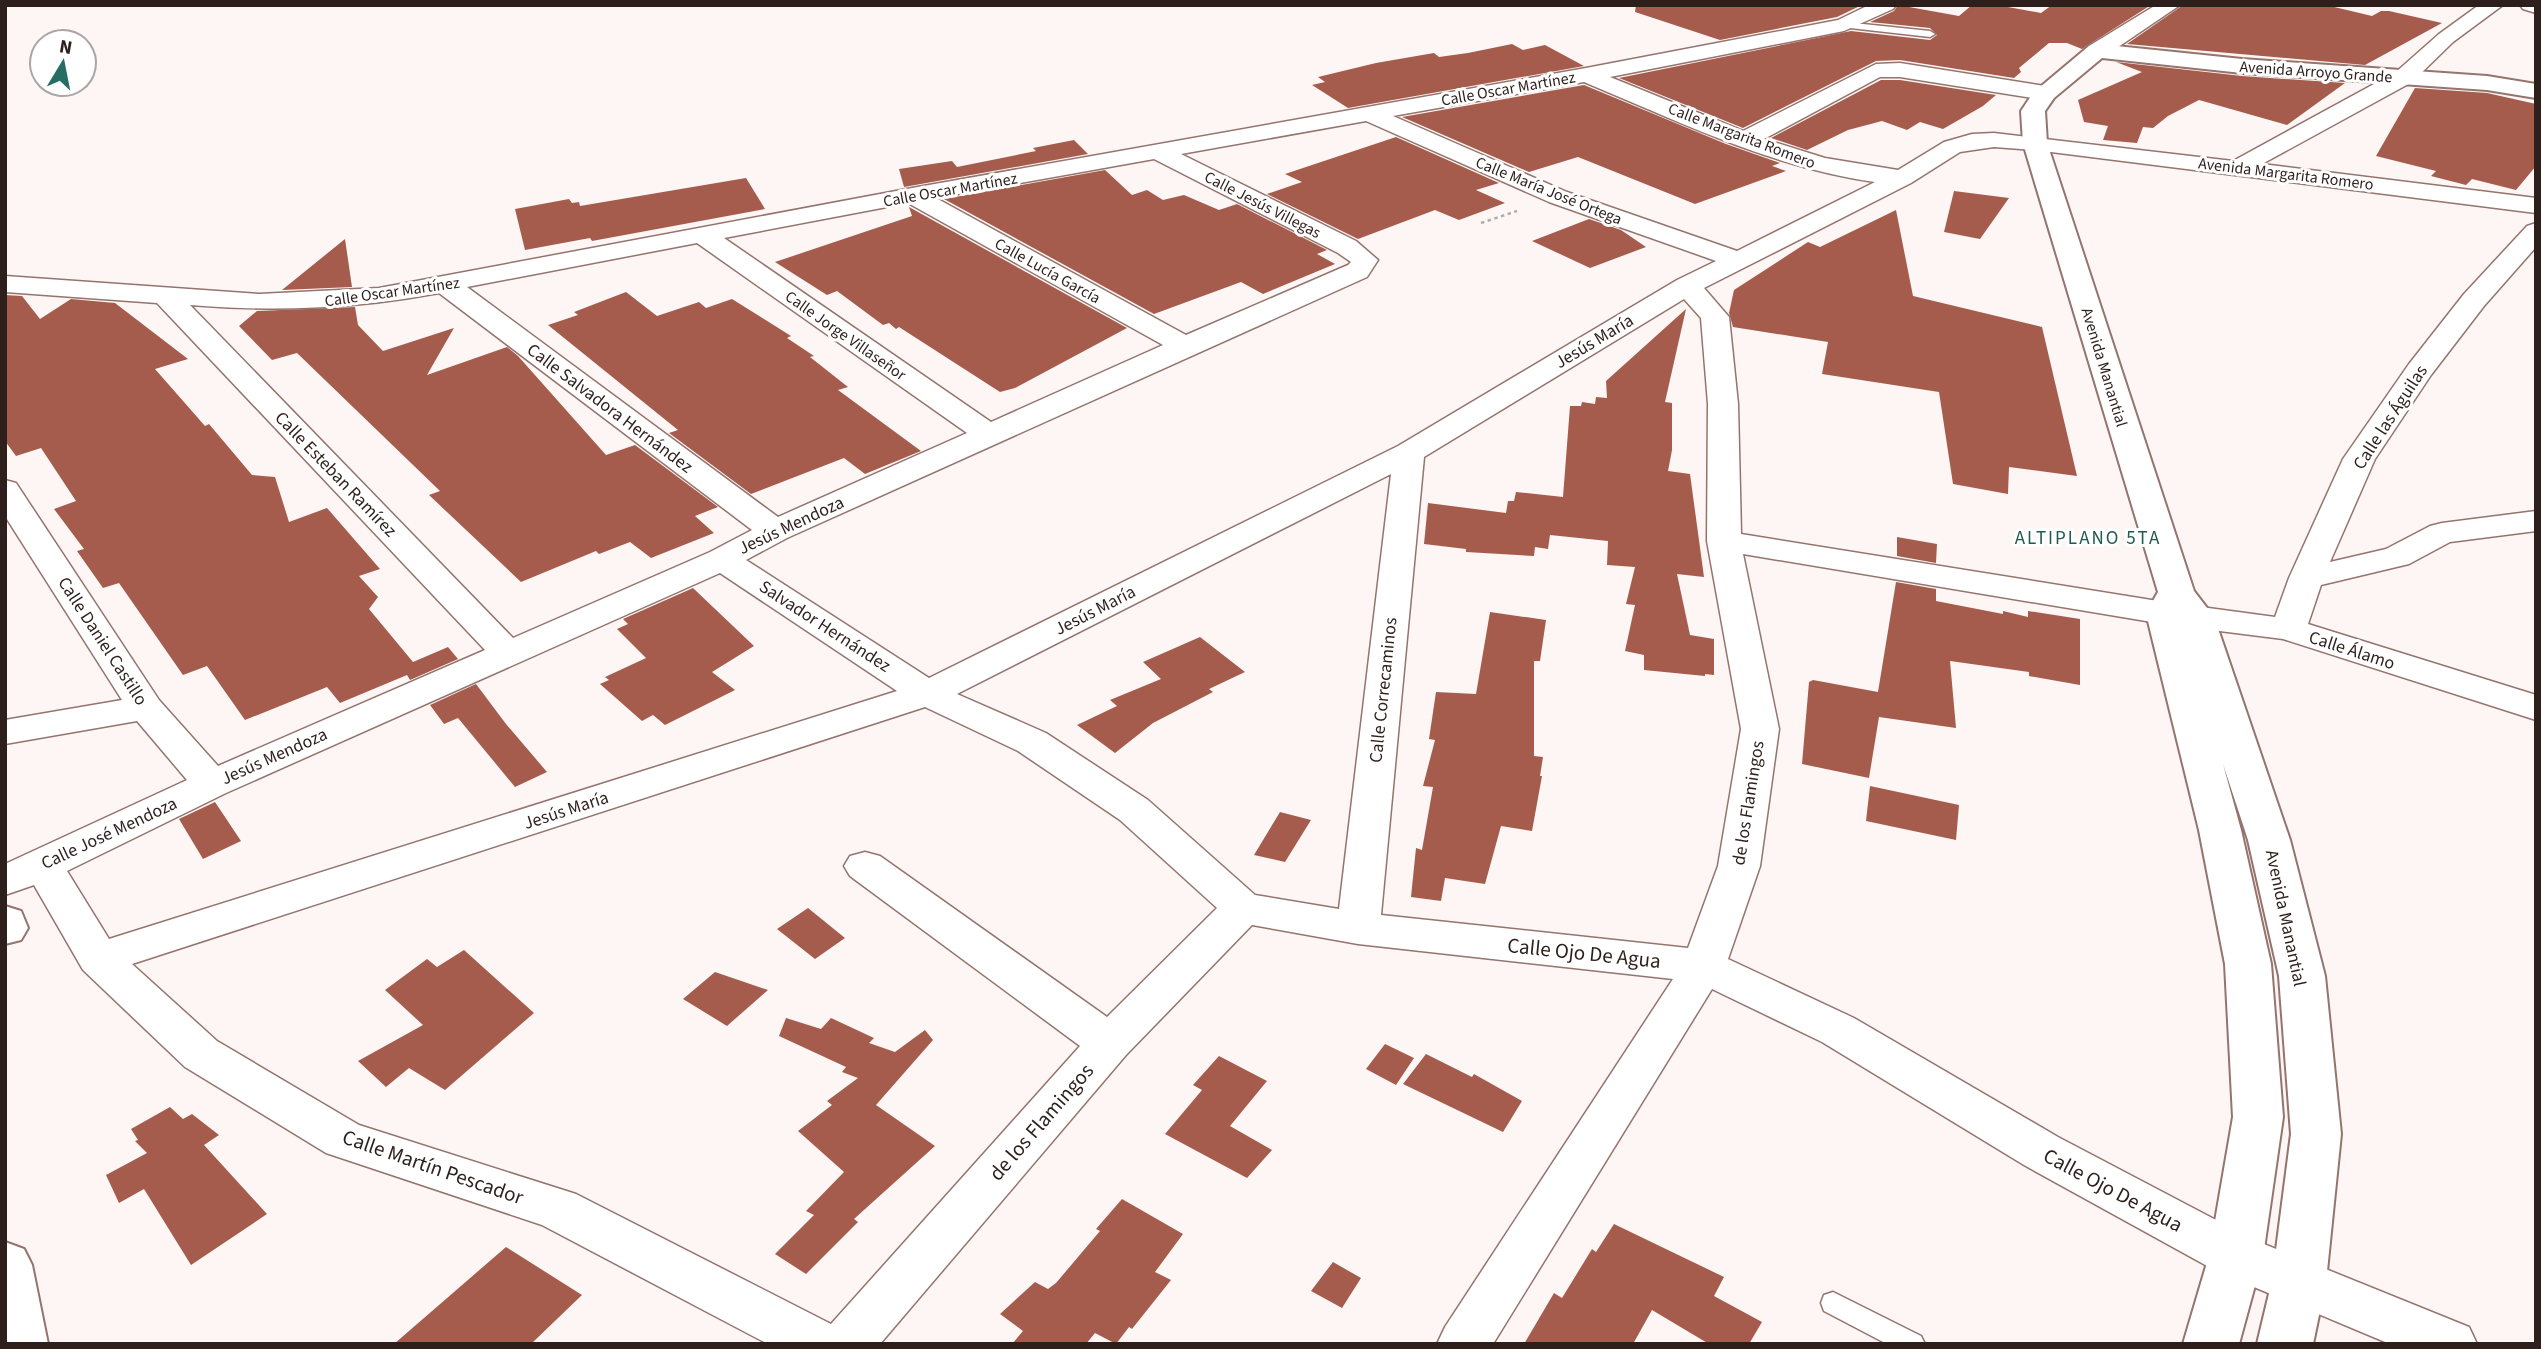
<svg xmlns="http://www.w3.org/2000/svg" width="2541" height="1349" viewBox="0 0 2541 1349" font-family="'Source Sans 3',sans-serif">
	<rect width="100%" height="100%" fill="#fdf6f4"/>
	<!-- building -->
	<path fill="#a55c4d" d="M1636,5L1792,6L1862,5L1837,17L1720,40L1635,12Z
		M1898,5L1959,16L1972,5H1997L2041,13L2052,5H2151L2082,49L2067,43H2049L2019,68L2021,72L2014,78L1900,60L1876,61L1743,128L1619,78L1851,31L1930,40L1937,35L1930,28L1870,22L1894,11Z
		M2183,5H2326L2372,16L2381,11H2389L2442,23L2365,65L2127,44Z
		M1512,44L1523,50L1545,45L1584,66L1348,108L1312,85L1325,82L1318,77L1376,63L1434,53L1439,57L1468,53Z
		M2116,62L2242,76L2345,83L2287,125L2199,100L2168,116L2153,128L2143,127L2137,143L2103,140L2108,126L2084,122L2078,100L2142,72Z
		M1881,80H1900L1996,95L1983,106L1943,129L1920,122L1907,130L1882,121L1848,130L1807,150L1771,138Z
		M1584,85L1726,144L1780,163L1772,166L1786,171L1695,204L1578,157L1529,172L1402,117Z
		M2415,88L2487,93L2536,104V166L2516,190L2472,179L2466,185L2431,176L2436,171L2376,156Z
		M1396,137L1499,183L1476,190L1505,203L1459,220L1435,210L1358,239L1267,194L1302,182L1285,174Z
		M1074,140L1088,154L904,187L899,169L952,161L957,167L1036,151L1033,148Z
		M1105,170L1132,195L1147,190L1163,200L1184,195L1219,210L1237,204L1327,250L1317,254L1335,264L1263,294L1241,282L1154,314L944,199Z
		M746,178L765,209L592,241L590,238L525,250L515,209L569,199L572,203L579,202L580,206Z
		M1954,191L2009,198L1980,239L1944,232Z
		M909,207L1127,328L1015,388L1000,392L899,327L896,329L889,323L883,325L837,291L827,295L775,262L912,216Z
		M1896,210L1913,296L2042,327L2077,476L2009,467L2008,494L1953,484L1939,392L1822,374L1828,342L1733,327L1729,313L1734,290L1808,242L1820,247Z
		M1589,219L1621,230L1646,247L1590,268L1532,241Z
		M345,239L352,287L282,290Z
		M626,292L657,316L699,302L706,308L732,299L791,336L787,338L814,356L810,357L848,387L838,390L921,451L865,474L844,458L751,494L669,433L678,430L548,325L578,315L574,312Z
		M5,295L22,296L40,319L71,299L115,303L188,359L155,369L205,426L209,424L252,475L275,477L289,522L327,508L380,569L359,576L378,597L369,609L413,662L448,647L458,659L410,680L407,675L340,703L327,687L245,720L207,666L183,675L119,583L103,588L77,551L84,549L54,509L76,501L41,448L16,456L5,441Z
		M355,307L358,325L383,351L454,328L427,375L507,347L518,356L606,455L635,445L718,507L695,516L714,533L651,558L630,542L599,554L596,551L521,582L429,495L440,491L297,353L272,360L239,326L257,311Z
		M1686,309L1665,402L1672,403V450L1668,471L1690,474L1704,577L1677,574L1690,635L1714,639V675L1705,674V676L1644,670V655L1625,651L1635,605L1626,604L1635,567L1607,565L1608,541L1550,535L1548,549L1535,547L1534,556L1466,552V549L1424,544L1428,503L1506,513L1508,501H1514L1516,492L1563,497L1570,406H1581L1582,402L1595,404L1596,397L1607,398L1606,381Z
		M1897,537L1937,544L1936,563L1897,556Z
		M1896,582L1936,589V601L2003,614V611L2028,617V611L2080,619V685L2029,676V672L1950,661L1956,728L1879,717L1869,778L1802,764L1809,682L1813,680L1878,692Z
		M693,588L754,646L712,672L735,690L665,725L653,715L642,721L600,684L609,680L605,677L646,658L617,629L628,624L623,619Z
		M1490,612L1546,620L1540,661H1534V756L1543,757L1540,776H1542L1532,831L1501,826L1485,884L1445,878L1441,901L1411,897L1416,848L1422,850L1433,787L1423,786L1435,740L1429,739L1436,692L1476,694Z
		M1200,637L1245,672L1209,689L1213,692L1153,723L1115,753L1077,725L1117,706L1110,700L1161,679L1143,662Z
		M476,684L506,724L547,772L515,787L458,718L444,724L430,705Z
		M1870,786L1959,805L1956,840L1866,821Z
		M215,802L241,841L203,859L179,819Z
		M1280,812L1311,820L1285,862L1254,855Z
		M808,908L845,938L815,959L777,929Z
		M464,950L534,1013L445,1090L409,1068L386,1087L358,1061L423,1025L385,990L427,959L437,967Z
		M715,972L768,990L727,1026L683,999Z
		M786,1018L821,1029L831,1018L874,1038L869,1043L895,1052L925,1030L933,1040L876,1105L935,1146L854,1219L858,1222L806,1274L775,1254L814,1215L806,1211L844,1172L798,1131L832,1105L827,1101L858,1078L842,1072L846,1067L779,1036Z
		M1385,1044L1414,1058L1396,1085L1366,1069Z
		M1426,1054L1472,1077L1474,1074L1522,1101L1503,1132L1403,1084Z
		M1219,1056L1267,1081L1230,1126L1272,1150L1247,1178L1165,1134L1202,1090L1193,1085Z
		M170,1107L183,1119L192,1114L219,1135L204,1145L267,1214L191,1265L144,1189L119,1203L106,1175L147,1153L135,1141L138,1140L131,1129Z
		M1122,1199L1183,1234L1155,1272L1171,1280L1132,1329L1129,1327L1116,1344L1095,1333L1086,1344H1012L1023,1331L1000,1314L1035,1282L1048,1289L1056,1283L1100,1231L1096,1229Z
		M1614,1224L1724,1277L1714,1296L1762,1322L1749,1344H1709L1652,1310L1633,1344H1524L1554,1293L1562,1298L1592,1249L1596,1252Z
		M506,1247L582,1295L531,1344H394Z
		M1333,1262L1361,1278L1342,1308L1311,1291Z"/>
	<g fill="none" stroke-linecap="round" stroke-linejoin="round">
		<!-- service casing -->
		<g stroke="#94746d" stroke-width="3">
			<path id="service" d="M1844,22L1930,31L1935,34L1930,37L1841,27L1839,25Z
				M1833,1292L1921,1336L1925,1344H1887L1824,1311L1821,1303L1824,1295Z"/>
		</g>
		<!-- minor casing -->
		<g stroke="#94746d" stroke-width="3">
			<path id="minor" d="M1869,5H1896L1893,9L1844,31L1610,77L1743,131L1876,64L1900,63L2045,86L2053,88L2056,93L2053,98L2045,100L1900,77H1880L1764,139L1825,158L1898,170L1944,142L1972,134L1994,133L2233,161L2396,72L2439,34L2479,5H2503L2453,42L2412,82L2262,164L2536,198V213L2035,150L1994,147L1960,152L1911,183L1704,288L1729,317L1738,404L1741,534L2164,602L2275,617L2289,578L2343,459L2409,364L2464,294L2527,226L2536,223V247L2484,306L2431,375L2375,459L2330,562L2386,549L2430,526L2442,523L2536,511V531L2450,542L2409,564L2321,585L2308,624L2536,695V720L2283,639L2164,624L1743,554L1779,729L1760,866L1728,959L1854,1018L2058,1137L2254,1240L2469,1327L2477,1344H2390L2218,1272L2024,1165L1822,1042L1712,989L1493,1344H1437L1445,1327L1673,979L1358,944L1252,925L1126,1055L880,1344H768L542,1225L326,1153L185,1067L83,970L34,885L5,895V864L187,780L137,721L5,744V720L122,700L5,516V480L16,483L159,700L218,766L485,650L157,303L5,292V276L259,294L379,288L912,188L1586,68L1838,20ZM1584,82C1678,121 1773,168 1875,182L1737,251L1567,192L1393,116ZM1366,121L1549,202L1716,261L1677,280L1398,446L929,678L746,560L787,538L1367,277L1378,260L1356,241L1181,154ZM1154,159L1338,253L1351,262L1348,265L1186,335L936,198ZM908,203L1163,345L991,422L724,238ZM697,243L967,433L778,517L467,287ZM439,293L752,530L710,552L513,638L190,305C277,312 354,309 439,293ZM1684,299L1701,318L1708,404L1707,541L1741,729L1718,866L1688,948L1381,915L1424,457ZM1391,474L1339,909L1255,895L1148,800L1046,733L957,694ZM720,573L897,691L109,939L67,871L226,793ZM925,707L1018,751L1120,820L1217,908L1107,1017L880,856L865,852L850,856L844,866L850,876L1080,1046L831,1324L576,1194L359,1125L217,1041L132,964Z
				M2156,5H2180L2105,56H2089L2086,51L2089,46Z
				M2520,5H2536V13L2523,9Z"/>
		</g>
		<!-- tertiary casing -->
		<g stroke="#94746d" stroke-width="4">
			<path id="tertiary" d="M2097,44L2242,59L2487,76L2536,84V98L2487,90L2242,73L2102,58L2054,98L2045,111L2047,143L2194,591L2214,617L2290,840L2325,976L2341,1134L2326,1281L2313,1344H2257L2272,1281L2291,1134L2279,976L2248,840L2223,764L2241,830L2271,964L2283,1117L2263,1256L2239,1344H2183L2209,1256L2233,1117L2225,964L2199,830L2146,613L2158,592L2023,143L2021,111L2033,93L2089,46Z"/>
		</g>
		<!-- trunk casing -->
		<g stroke="#94746d" stroke-width="4">
			<path id="trunk" d="M5,906L21,911L28,928L21,940L5,944Z
				M5,1242L24,1249L32,1265L48,1344H5Z"/>
		</g>
		<!-- path -->
		<path stroke="#b5acaa" stroke-width="2.5" stroke-dasharray="3.5 3.5" stroke-linecap="butt" d="M1481,223L1517,211"/>
		<!-- service -->
		<use href="#service" fill="#fff" fill-rule="evenodd"/>
		<!-- minor -->
		<use href="#minor" fill="#fff" fill-rule="evenodd"/>
		<!-- tertiary -->
		<use href="#tertiary" fill="#fff" fill-rule="evenodd"/>
		<!-- trunk -->
		<use href="#trunk" fill="#fff" fill-rule="evenodd"/>
	</g>
	<g text-anchor="middle" stroke-width="6" stroke-linejoin="round" paint-order="stroke">
		<!-- far-street labels -->
		<g font-size="16" fill="#2c1f1c" stroke="#fff">
			<text transform="translate(2316 71) rotate(4)" y="6">Avenida Arroyo Grande</text>
			<text transform="translate(1508 88) rotate(-10)" y="6">Calle Oscar Martínez</text>
			<text transform="translate(1742 135) rotate(21)" y="6">Calle Margarita Romero</text>
			<text transform="translate(2286 173) rotate(7)" y="6">Avenida Margarita Romero</text>
			<text transform="translate(950 189) rotate(-10)" y="6">Calle Oscar Martínez</text>
			<text transform="translate(1549 190) rotate(22)" y="6">Calle María José Ortega</text>
			<text transform="translate(1263 204) rotate(27)" y="6">Calle Jesús Villegas</text>
			<text transform="translate(1048 270) rotate(29)" y="6">Calle Lucía García</text>
			<text transform="translate(392 291) rotate(-8)" y="6">Calle Oscar Martínez</text>
			<text transform="translate(846 335) rotate(35)" y="6">Calle Jorge Villaseñor</text>
			<text transform="translate(2105 367) rotate(73)" y="6">Avenida Manantial</text>
		</g>
		<!-- street labels -->
		<g font-size="18" fill="#2c1f1c" stroke="#fff">
			<text transform="translate(1594 341) rotate(-31)" y="6">Jesús María</text>
			<text transform="translate(610 408) rotate(37)" y="6">Calle Salvadora Hernández</text>
			<text transform="translate(2390 417) rotate(-57)" y="6">Calle las Águilas</text>
			<text transform="translate(336 474) rotate(46)" y="6">Calle Esteban Ramírez</text>
			<text transform="translate(791 525) rotate(-25)" y="6">Jesús Mendoza</text>
			<text transform="translate(1095 610) rotate(-27)" y="6">Jesús María</text>
			<text transform="translate(825 626) rotate(33)" y="6">Salvador Hernández</text>
			<text transform="translate(103 641) rotate(57)" y="6">Calle Daniel Castillo</text>
			<text transform="translate(2352 650) rotate(18)" y="6">Calle Álamo</text>
			<text transform="translate(1383 690) rotate(-84)" y="6">Calle Correcaminos</text>
			<text transform="translate(274 756) rotate(-24)" y="6">Jesús Mendoza</text>
			<text transform="translate(1748 803) rotate(-81)" y="6">de los Flamingos</text>
			<text transform="translate(566 810) rotate(-18)" y="6">Jesús María</text>
			<text transform="translate(109 833) rotate(-25)" y="6">Calle José Mendoza</text>
			<text transform="translate(2286 918) rotate(78)" y="6">Avenida Manantial</text>
		</g>
		<!-- neighbourhood labels -->
		<g font-size="19" letter-spacing="2" fill="#225951" stroke="#fff">
			<text x="2088" y="544">ALTIPLANO 5TA</text>
		</g>
		<!-- near-street labels -->
		<g font-size="21" fill="#2c1f1c" stroke="#fff">
			<text transform="translate(1584 953) rotate(6)" y="7">Calle Ojo De Agua</text>
			<text transform="translate(1041 1122) rotate(-49)" y="7">de los Flamingos</text>
			<text transform="translate(433 1167) rotate(19)" y="7">Calle Martín Pescador</text>
			<text transform="translate(2113 1190) rotate(28)" y="7">Calle Ojo De Agua</text>
		</g>
	</g>
	<!-- border -->
	<rect width="2541" height="1349" fill="none" stroke="#2c1f1c" stroke-width="14"/>
	<!-- north arrow -->
	<g transform="translate(63 63) rotate(10)"><circle r="33" fill="#ffffff" stroke="#aba5a4" stroke-width="2"/>
	<path d="M0-5L12 26L0 18L-12 26Z" fill="#266d63"/>
	<text y="-10" font-size="19" font-weight="bold" text-anchor="middle" fill="#2c1f1c">N</text>
	</g>
</svg>
